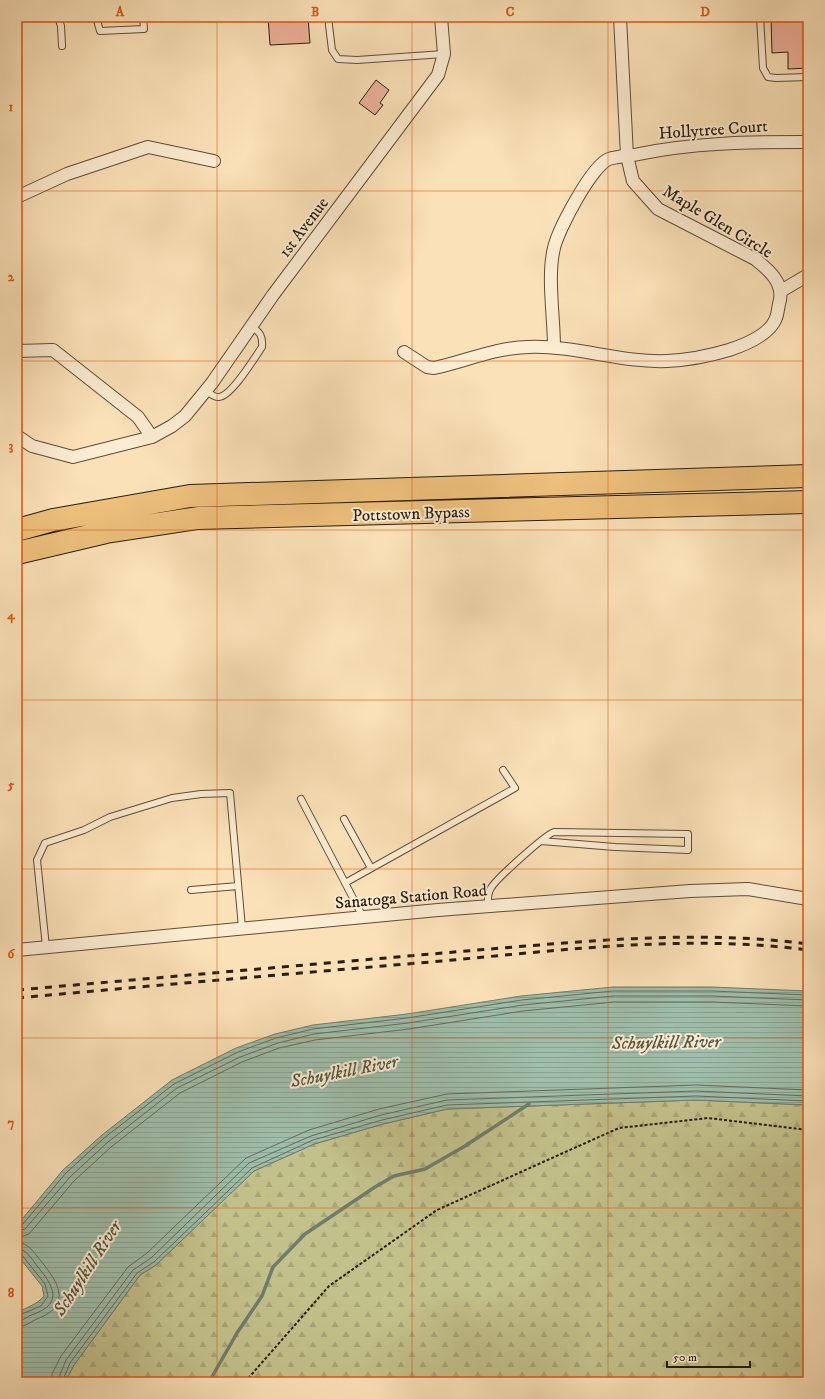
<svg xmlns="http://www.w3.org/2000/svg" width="825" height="1399" viewBox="0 0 825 1399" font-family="'IM FELL DW Pica',serif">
	<defs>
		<pattern id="forest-firs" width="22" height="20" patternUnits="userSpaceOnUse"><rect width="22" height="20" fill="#c3c18b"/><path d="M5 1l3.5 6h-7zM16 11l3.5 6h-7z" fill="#a8a577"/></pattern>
		<pattern id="water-rules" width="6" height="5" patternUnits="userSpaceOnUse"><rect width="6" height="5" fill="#9fbeab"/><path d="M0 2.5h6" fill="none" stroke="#89a392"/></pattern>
	</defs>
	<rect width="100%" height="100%" fill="#fbe1b8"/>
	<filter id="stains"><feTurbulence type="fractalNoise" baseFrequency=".005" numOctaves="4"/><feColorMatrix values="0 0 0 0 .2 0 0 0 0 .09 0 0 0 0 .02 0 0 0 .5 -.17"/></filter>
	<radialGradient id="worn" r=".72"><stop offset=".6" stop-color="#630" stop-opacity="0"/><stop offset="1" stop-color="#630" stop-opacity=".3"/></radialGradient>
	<!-- forest -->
	<path fill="url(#forest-firs)" stroke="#766e4c" d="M696,1100L808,1105V1382H65L74,1365L140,1275L156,1265L254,1171L314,1144L383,1124L447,1109Z"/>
	<!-- water -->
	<path fill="url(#water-rules)" stroke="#6f7d6c" d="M613,987H712L808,991V1105L696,1100L447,1109L383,1124L314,1144L254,1171L156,1265L140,1275L74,1365L65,1382H17V1313C26,1307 37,1305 44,1296L42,1286L18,1256V1224L63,1170L102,1135L172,1080L236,1048L275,1034L313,1025L407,1014L521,996Z"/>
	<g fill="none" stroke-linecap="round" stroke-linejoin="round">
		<!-- shore -->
		<path stroke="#646d5c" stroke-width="1" d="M17,1227L22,1225L66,1173L104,1138L174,1084L238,1052L276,1038L313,1029L407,1018L522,1000L613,991H712L808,995
			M17,1232L25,1229L70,1177L108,1142L177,1088L240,1057L278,1043L314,1034L408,1023L523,1005L613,996H712L808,1000
			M17,1238L29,1234L74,1181L111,1147L180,1093L242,1062L279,1048L315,1040L409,1029L523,1011L614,1002H712L808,1006
			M17,1242C29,1243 34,1253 41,1261C58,1282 73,1305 37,1319C30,1322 25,1327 17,1327
			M17,1248C26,1249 32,1259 37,1266C53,1285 64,1303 34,1314C28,1316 23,1321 17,1321
			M17,1254L22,1255L45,1284L48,1296L41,1306L17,1316
			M51,1382L52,1374L61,1356L128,1267L147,1253L246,1158L309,1130L379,1109L447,1094L696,1085L808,1090
			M57,1382L66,1360L133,1270L151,1258L249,1163L311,1136L381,1115L447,1100L696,1091L808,1096
			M62,1382L70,1363L137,1273L154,1262L252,1168L313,1140L382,1120L447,1105L696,1096L808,1101"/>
		<!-- stream -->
		<path stroke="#6f7d6c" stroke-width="3.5" d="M209,1382L237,1333L262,1296L273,1267L305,1234L375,1187L394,1176L425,1169L465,1146L529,1104"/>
	</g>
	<!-- building -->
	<path fill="#edb19a" stroke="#281c0e" d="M268,17H308L310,43L270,45Z
		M771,17H808V68L788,69V52L772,53Z
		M376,80L389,90L380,103L383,105L375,115L359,103Z"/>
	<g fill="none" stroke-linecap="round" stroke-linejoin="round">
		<!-- service casing -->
		<g stroke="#5d4d38" stroke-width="8">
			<path id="service" d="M58,17L61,26L62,46
				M96,17L100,31L144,29L143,17
				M328,17L332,50L338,59L357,60L444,54
				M760,17L763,68L768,77L776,78L808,77
				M205,390C210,393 214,398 219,397C232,396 255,357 262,347C263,336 260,332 251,326
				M301,799L363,917
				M344,819L371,868
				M345,883L515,788L503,770
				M191,890L238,886
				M488,906C488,899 487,894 491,888C496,879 545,835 554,832L688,834V850L615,847L541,841
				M46,947L37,860L45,843L84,830L110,817L172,798L201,794L230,793L242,928"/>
		</g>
		<!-- minor casing -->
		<g stroke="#5d4d38" stroke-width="14">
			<path id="minor" d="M17,197L67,174L148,147L214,161
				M781,291L808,275
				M554,347C554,317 547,276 554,248C558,230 592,165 609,159C618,156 630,156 639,154C692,143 748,142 802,142
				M17,351L53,350L138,417L152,437
				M404,352L427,367L434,368C466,361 494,348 528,347C575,345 621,363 667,361C689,360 709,356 729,350C744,345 770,335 776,318C778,313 778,306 780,300C783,282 769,270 755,259L658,209L633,181L627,156L620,17
				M17,436L32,446L73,457L152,437L172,426L185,416L212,383L273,295L438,75L444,54L441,17
				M17,950L438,910L690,891L748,889L808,899"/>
		</g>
		<!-- motorway casing -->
		<g stroke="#281c0e" stroke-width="24">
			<path id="motorway" d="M17,530L53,520L190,496L808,476
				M17,553L106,532L198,518L808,502"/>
		</g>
		<!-- path -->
		<path stroke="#281c0e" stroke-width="2" stroke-dasharray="3 2" stroke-linecap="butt" d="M245,1382L329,1286L437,1210L543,1162L619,1128L708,1118L808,1130"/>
		<!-- service -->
		<use href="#service" stroke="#fcecd1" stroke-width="6"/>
		<!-- minor -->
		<use href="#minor" stroke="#fcecd1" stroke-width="12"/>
		<!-- motorway -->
		<use href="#motorway" stroke="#eec07c" stroke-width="22"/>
		<!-- rail -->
		<path stroke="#281c0e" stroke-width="3" stroke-dasharray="7 7" stroke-linecap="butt" d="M17,990C167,977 316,964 466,951C579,942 694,929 808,944
			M17,998C159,985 300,973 442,961C563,950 687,934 808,950"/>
	</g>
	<!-- grid -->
	<path fill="none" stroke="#de560c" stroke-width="1" stroke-opacity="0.55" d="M217,17V1382M412,17V1382M608,17V1382M17,191H808M17,361H808M17,530H808M17,700H808M17,869H808M17,1038H808M17,1208H808"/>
	<g text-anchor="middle" stroke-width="4" stroke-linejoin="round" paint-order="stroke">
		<!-- street labels -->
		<g font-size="17" fill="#281c0e" stroke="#fcecd1">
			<text transform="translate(713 129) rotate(-4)" y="6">Hollytree Court</text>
			<text transform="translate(718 221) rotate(31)" y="6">Maple Glen Circle</text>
			<text transform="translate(303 227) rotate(-53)" y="6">1st Avenue</text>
			<text transform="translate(411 513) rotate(-2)" y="6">Pottstown Bypass</text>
			<text transform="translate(411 896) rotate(-5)" y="6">Sanatoga Station Road</text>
		</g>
		<!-- water labels -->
		<g font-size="18" font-style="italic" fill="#525545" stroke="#fcecd1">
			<text transform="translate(666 1042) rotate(-1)" y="6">Schuylkill River</text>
			<text transform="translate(344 1071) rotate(-11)" y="6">Schuylkill River</text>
			<text transform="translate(87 1268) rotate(-57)" y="6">Schuylkill River</text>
		</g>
	</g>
	<!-- margin -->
	<rect width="825" height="1399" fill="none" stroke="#fbe1b8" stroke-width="44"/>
	<!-- scale -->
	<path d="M667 1361v6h83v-6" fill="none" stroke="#281c0e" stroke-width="2"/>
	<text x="673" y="1361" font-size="12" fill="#281c0e" stroke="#fcecd1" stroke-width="3" paint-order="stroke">50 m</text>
	<rect x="22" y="22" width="781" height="1355" fill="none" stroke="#de560c" stroke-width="1.5"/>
	<g font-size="13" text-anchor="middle" font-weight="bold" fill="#de560c">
		<text x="120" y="16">A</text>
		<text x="315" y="16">B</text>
		<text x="510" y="16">C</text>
		<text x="705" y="16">D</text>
		<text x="11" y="111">1</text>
		<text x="11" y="281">2</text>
		<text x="11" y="450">3</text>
		<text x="11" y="619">4</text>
		<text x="11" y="789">5</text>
		<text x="11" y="958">6</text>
		<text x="11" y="1127">7</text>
		<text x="11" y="1297">8</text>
	</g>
	<rect width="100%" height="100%" filter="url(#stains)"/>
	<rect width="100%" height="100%" fill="url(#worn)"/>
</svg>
